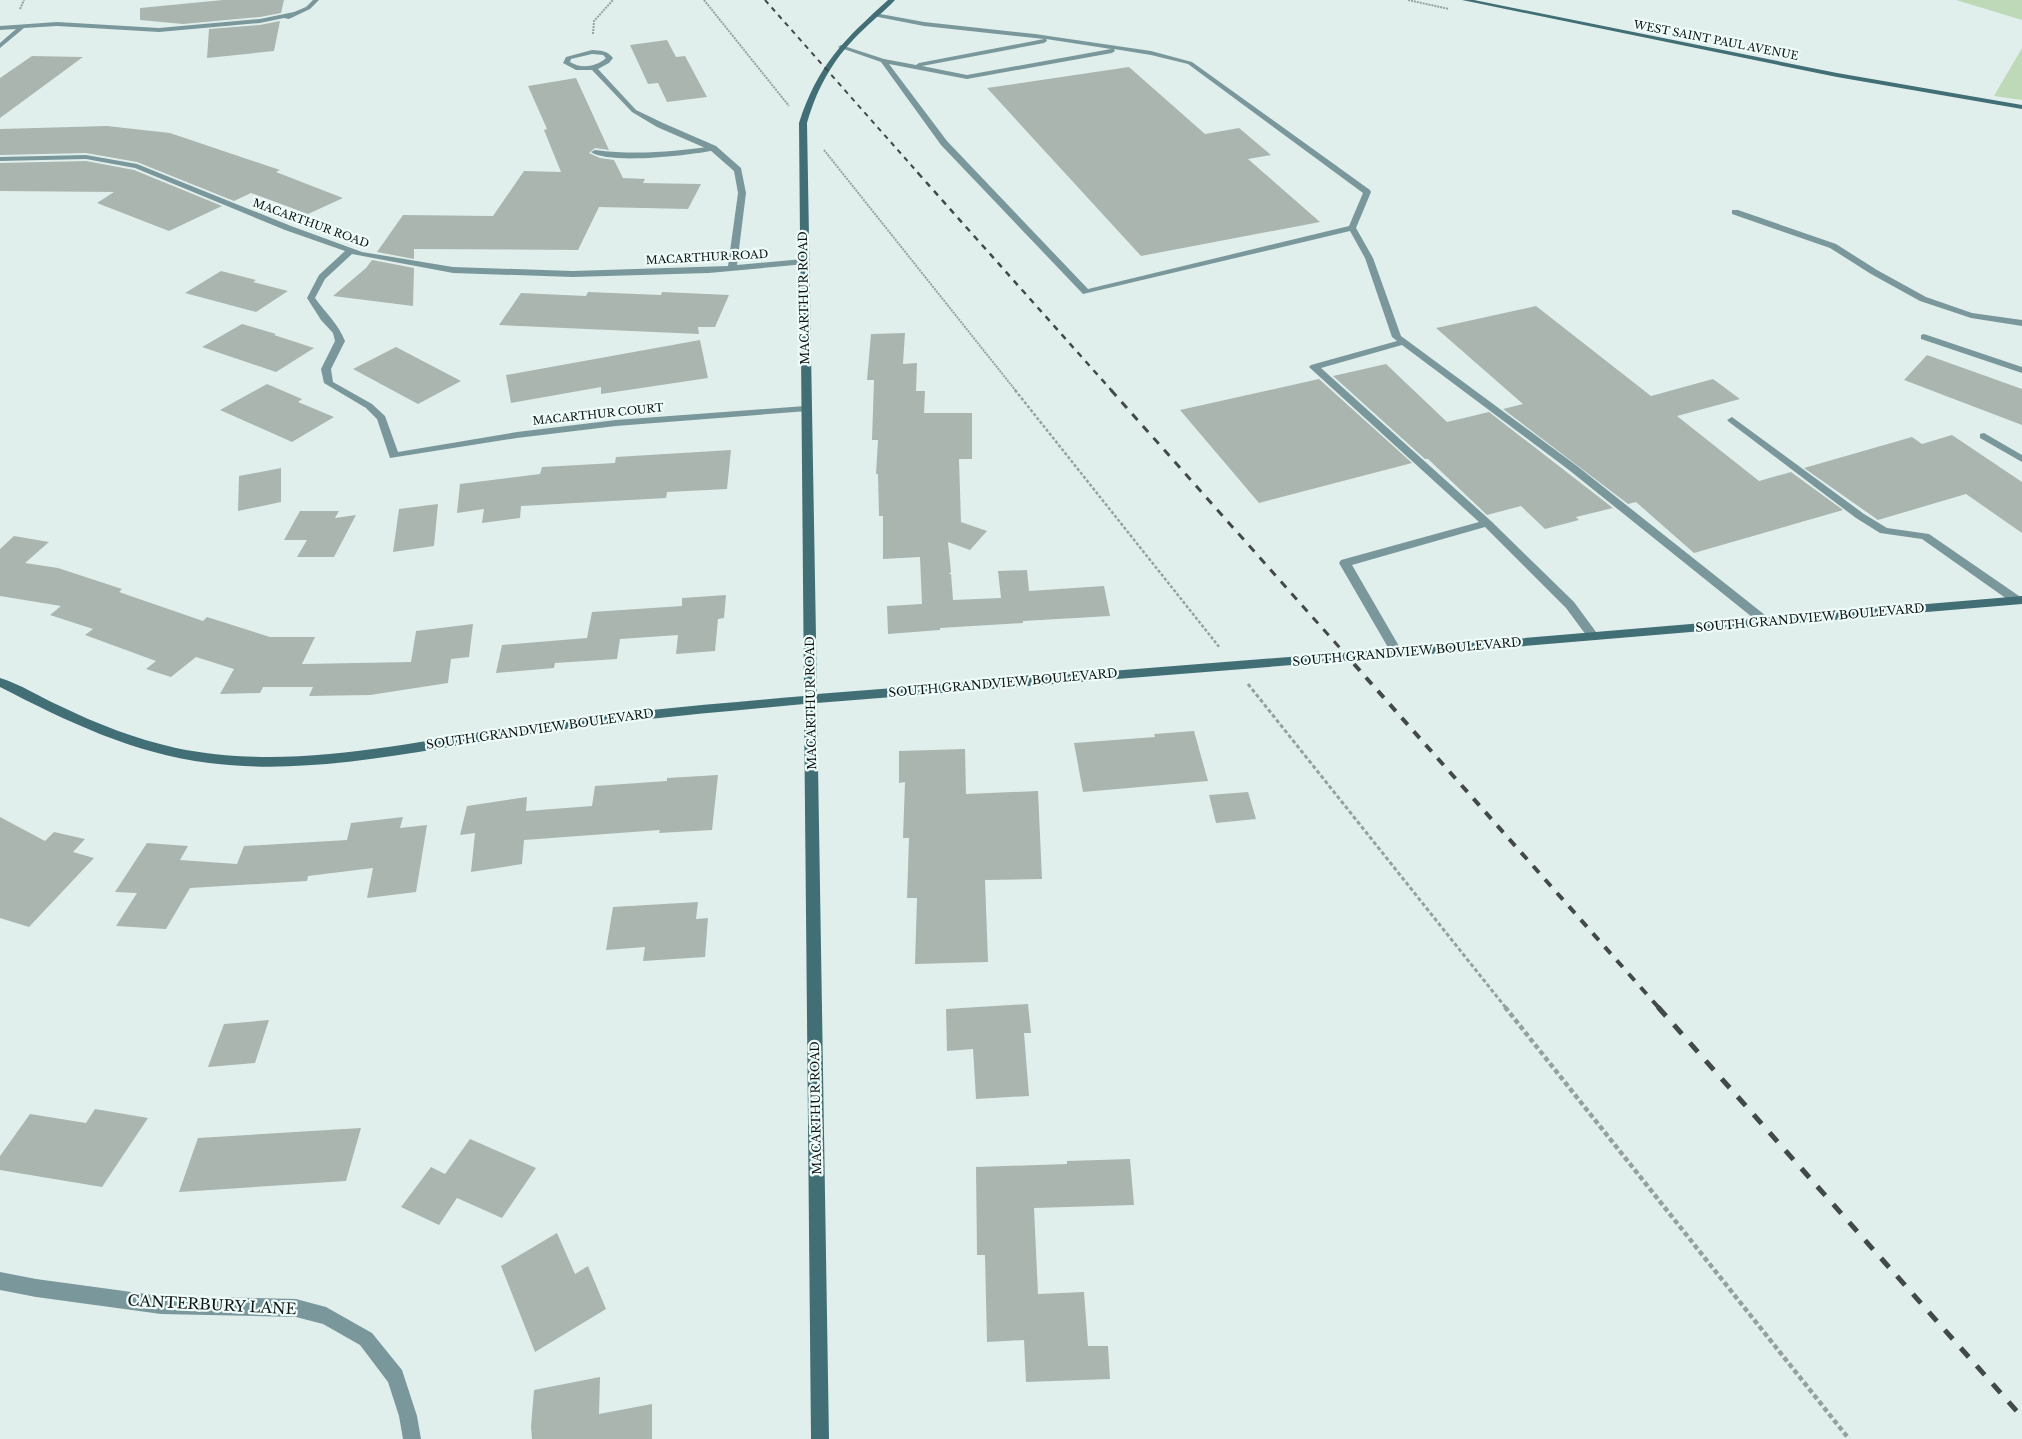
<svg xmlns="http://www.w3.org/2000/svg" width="2022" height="1439" viewBox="0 0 2022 1439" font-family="'Libre Baskerville',serif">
	<rect width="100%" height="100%" fill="#e1efec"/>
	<!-- green -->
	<path fill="#bdd9b8" d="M1956,0H2022V20Z
		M2022,48V100L1994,96Z"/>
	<!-- building -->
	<path fill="#aab5af" d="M223,0H284L281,13L260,17L183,24L140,20V8Z
		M280,21L274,51L207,58L209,29L260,25Z
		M667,40L676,57L685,56L707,97L667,102L658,83L648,84L630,45Z
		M32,56L83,57L0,118V78Z
		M1129,67L1205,134L1239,128L1271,155L1248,159L1320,222L1141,256L987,88Z
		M576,78L609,150L595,148L589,153L600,158L614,160L623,178L645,179L643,183L701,184L688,209L599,207L578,250L414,249V259L377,252L403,215L493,216L524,171L561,172L544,130L547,129L528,86Z
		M107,126L170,133L280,170L276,172L343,198L308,214L251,193L234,201L137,162L86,153L0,155V129Z
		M86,161L134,170L222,206L169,231L97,203L114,192L0,191V163Z
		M372,260L414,268L413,306L333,296L366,268Z
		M221,271L256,280L253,282L288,291L256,312L185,293Z
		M588,292L661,295L662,292L729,295L715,327H698L699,334L499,325L521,293L586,296Z
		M1536,306L1651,396L1713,379L1740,399L1677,416L1759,481L1791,472L1843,510L1694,553L1636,502L1628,504L1503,409L1523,404L1436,328Z
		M242,324L276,334L274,335L314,348L276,372L202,347Z
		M905,333L903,364L917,363L916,391H925L924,413H972V459H959L961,522L987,531L970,550L948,542L951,572L949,574H951L953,600L1001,598L998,571L1027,570L1029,591L1104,586L1110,616L1023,621V623L940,628V630L888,634L887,606L922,604L920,557L883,559V516H879L878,474H876L878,440H872L874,380H867L871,334Z
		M700,340L708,378L601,394V387L511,403L506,375Z
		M396,347L461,381L418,404L353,369Z
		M1927,355L2022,389V425L1904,380Z
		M1386,364L1447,422L1489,412L1613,508L1576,517L1579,520L1545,529L1521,506L1487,515L1428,459H1425L1333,376Z
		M1319,379L1412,463L1259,503L1180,410Z
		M267,384L302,399L298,402L334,417L292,442L220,410Z
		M1952,435L2022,482V533L1966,494L1878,520L1804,468L1912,437L1922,444Z
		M731,450L727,489L667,492L666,498L521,506L520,518L482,523L484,509L457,513L460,484L540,474L542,467L615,463L616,457Z
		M281,468V502L238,511L239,476Z
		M438,504L434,546L393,552L399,509Z
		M300,511H339L335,518L356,515L334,557H297L307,540H284Z
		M14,536L49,542L25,563L58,568L122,589L119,592L203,621L207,617L270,637H315L302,664L411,662L416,631L473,624L469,657L451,659L448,683L370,695L309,696L313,687H263L260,693L220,694L234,669L196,657L171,677L146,669L156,661L85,635L93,629L50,615L61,606L0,596V549Z
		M726,595L724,618L718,619L715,651L676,654L678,635L620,639L617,659L555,663L554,668L496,673L502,645L587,638L592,612L682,606V598Z
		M1194,731L1208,781L1083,792L1074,743L1155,737L1154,734Z
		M965,749L966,794L1038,791L1042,879L985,880L988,962L915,964L917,898H907L909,838H903L905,782L899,783V751Z
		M718,775L712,830L659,833L660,830L524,840L522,864L471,872L475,833L460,835L467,806L527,797L526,811L592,806L595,786L667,781V778Z
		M1248,792L1256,819L1216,823L1209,795Z
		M0,817L45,841L54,832L85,839L73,852L94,858L29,927L0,918Z
		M403,817L400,828L427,825L416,892L367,898L373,868L308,876L307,881L190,888L166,929L116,926L137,893L115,892L147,843L188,846L180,860L237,864L244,846L347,840L351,823Z
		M698,902L696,919L708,918L705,957L643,961L645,947L606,950L613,907Z
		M1028,1004L1031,1033H1024L1029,1096L976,1099L973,1049L947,1051L946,1009Z
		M269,1020L255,1063L208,1067L224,1024Z
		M95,1109L148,1118L102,1187L0,1170V1156L30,1114L86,1123Z
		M361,1128L346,1181L179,1192L198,1138Z
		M470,1139L536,1168L502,1218L457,1198L439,1225L401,1207L431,1167L445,1174Z
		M1130,1159L1134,1205L1034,1208L1038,1294L1084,1292L1088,1346H1108L1110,1379L1026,1382L1024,1340L987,1342L985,1255H977L976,1167L1067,1164V1161Z
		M557,1233L575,1274L588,1266L606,1309L535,1352L501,1266Z
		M600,1377L599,1414L652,1404V1439H532L531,1427L534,1390Z"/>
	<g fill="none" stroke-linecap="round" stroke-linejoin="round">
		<!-- path-far3 -->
		<path stroke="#96a19e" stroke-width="2" stroke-dasharray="2 1" stroke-linecap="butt" d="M704,0L789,106
			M1408,0L1449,9
			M20,9L24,0
			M593,34L594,21L613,0
			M824,150L1016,391"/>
		<!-- path-far2 -->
		<path stroke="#96a19e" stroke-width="2.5" stroke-dasharray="3 2" stroke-linecap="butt" d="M1015,390L1220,648"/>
		<!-- path-far1 -->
		<path stroke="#96a19e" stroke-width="3" stroke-dasharray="4 2.5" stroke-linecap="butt" d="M1248,684L1506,1008"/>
		<!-- path -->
		<path stroke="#96a19e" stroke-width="4.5" stroke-dasharray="5 3" stroke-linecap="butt" d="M1505,1007L1849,1439"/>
		<!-- lane -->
		<path fill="#7a989c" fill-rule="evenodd" d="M875,13L924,22L1035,34L1151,51L1192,62L1370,190L1371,192L1356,228L1373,258L1401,336L1577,466L1770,619L1772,622L1770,625H1762L1569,470L1402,345L1321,368L1491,521L1574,602L1599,636L1597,639H1589L1566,608L1485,527L1352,565L1403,653L1397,657L1393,656L1339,563L1341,560L1479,522L1309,367L1311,365L1397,341L1392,337L1365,258L1350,231L1083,294L941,145L881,62L838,47L841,45L884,59L916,65L919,63L1044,39L924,26L873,16ZM1046,39L1111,49L967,75L922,66L1044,43L1047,41ZM1114,49L1151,55L1188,64L1363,193L1349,226L1088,289L947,141L889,64L967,79L1112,53L1115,51Z
			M713,146L717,148L716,150C692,155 610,165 591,152L595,150C635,155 673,152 713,146Z
			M1732,210H1738L1836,244L1877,270L1926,297L1972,313L2022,320V326L1971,318L1920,301L1871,274L1830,248L1732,214Z
			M1924,334L2022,367V373L1921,339V335Z
			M1732,417L1864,514L1887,528L1929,534L2022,598V604H2014L1922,539L1880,533L1856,518L1729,422L1727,420Z
			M1984,433L2022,455V462L1980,438V434Z"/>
		<!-- street -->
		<path fill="#7a989c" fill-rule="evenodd" d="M313,0H319L310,9L289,19L284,18L260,23L159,32L57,26L24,28L0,48V43L16,29L0,30V26L57,22L159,28L260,19L294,12L306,7Z
			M592,50C601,51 607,50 613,58L609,63L598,69L636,110L663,123L716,146L741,168L746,193L737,265L803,259L806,260V264L709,273L573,277L453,273L352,254L325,279L315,298C325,312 339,325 345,341L331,369L333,382L372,404L385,416L398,452L517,432L616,420L805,406L810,409L808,411L616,426L517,438L390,458L377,419L366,408L324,383L321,369L335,341L333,333L321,320L307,298L319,275L345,251L285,230L135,168L86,159L0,161V157L86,155L137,164L291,226L362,252L453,267L573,271L728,266L738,193L734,171L710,150L657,127L632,112L592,70H576L563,63L566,57ZM592,54L603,55L606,58C596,67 581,69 570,62L571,59Z
			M0,1272L36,1279L161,1296L296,1299L326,1307L372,1333L402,1370L417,1416L421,1439H403L399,1416L388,1382L360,1345L323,1324L296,1317L161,1314L36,1297L0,1290Z"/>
		<!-- secondary -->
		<path fill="#426f76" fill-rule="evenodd" d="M888,0H895C886,10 874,19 864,29C835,56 818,85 807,123L817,694L1430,646L2022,596V604L1430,654L817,703L829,1439H811L804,704C708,713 612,721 517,736C416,751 311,776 209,763C134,754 66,721 0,687V678C20,684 40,697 60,706C97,724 136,739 176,748C291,772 411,742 525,725C618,712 711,704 804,696L799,123C818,64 844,40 888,0Z
			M1462,0H1474L1837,73L2022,105V109L1837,77Z"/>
		<!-- rail-far4 -->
		<path stroke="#424947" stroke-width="2" stroke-dasharray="5 5" stroke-linecap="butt" d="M765,0L919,174"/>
		<!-- rail-far3 -->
		<path stroke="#424947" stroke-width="2.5" stroke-dasharray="6 6" stroke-linecap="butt" d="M918,173L1112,391"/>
		<!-- rail-far2 -->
		<path stroke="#424947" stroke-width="3" stroke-dasharray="8 8" stroke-linecap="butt" d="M1111,390L1355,665"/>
		<!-- rail-far1 -->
		<path stroke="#424947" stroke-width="4" stroke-dasharray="9 9" stroke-linecap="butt" d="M1354,664L1659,1008"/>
		<!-- rail -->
		<path stroke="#424947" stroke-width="5" stroke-dasharray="12 12" stroke-linecap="butt" d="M1658,1007L2022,1417"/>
	</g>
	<g text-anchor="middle" stroke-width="4.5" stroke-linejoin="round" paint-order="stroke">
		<!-- far-street labels -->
		<g font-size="11" fill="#111615" stroke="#eefcfa">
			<text transform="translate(1716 40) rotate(11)" y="4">WEST SAINT PAUL AVENUE</text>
			<text transform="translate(311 223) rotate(20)" y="4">MACARTHUR ROAD</text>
			<text transform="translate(707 257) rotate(-3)" y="4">MACARTHUR ROAD</text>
			<text transform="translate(598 414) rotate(-6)" y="4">MACARTHUR COURT</text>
		</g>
		<!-- street labels -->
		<g font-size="12" fill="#111615" stroke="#eefcfa">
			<text transform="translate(804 298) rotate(-91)" y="4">MACARTHUR ROAD</text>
			<text transform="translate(1810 618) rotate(-5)" y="4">SOUTH GRANDVIEW BOULEVARD</text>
			<text transform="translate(1407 652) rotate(-5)" y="4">SOUTH GRANDVIEW BOULEVARD</text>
			<text transform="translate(1003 683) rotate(-5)" y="4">SOUTH GRANDVIEW BOULEVARD</text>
			<text transform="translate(811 703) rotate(-91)" y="4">MACARTHUR ROAD</text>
			<text transform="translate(540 729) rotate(-8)" y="4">SOUTH GRANDVIEW BOULEVARD</text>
			<text transform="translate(816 1108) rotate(-91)" y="4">MACARTHUR ROAD</text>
		</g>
		<!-- near-street labels -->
		<g font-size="15" fill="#111615" stroke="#eefcfa">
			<text transform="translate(212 1305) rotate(3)" y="5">CANTERBURY LANE</text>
		</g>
	</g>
</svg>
